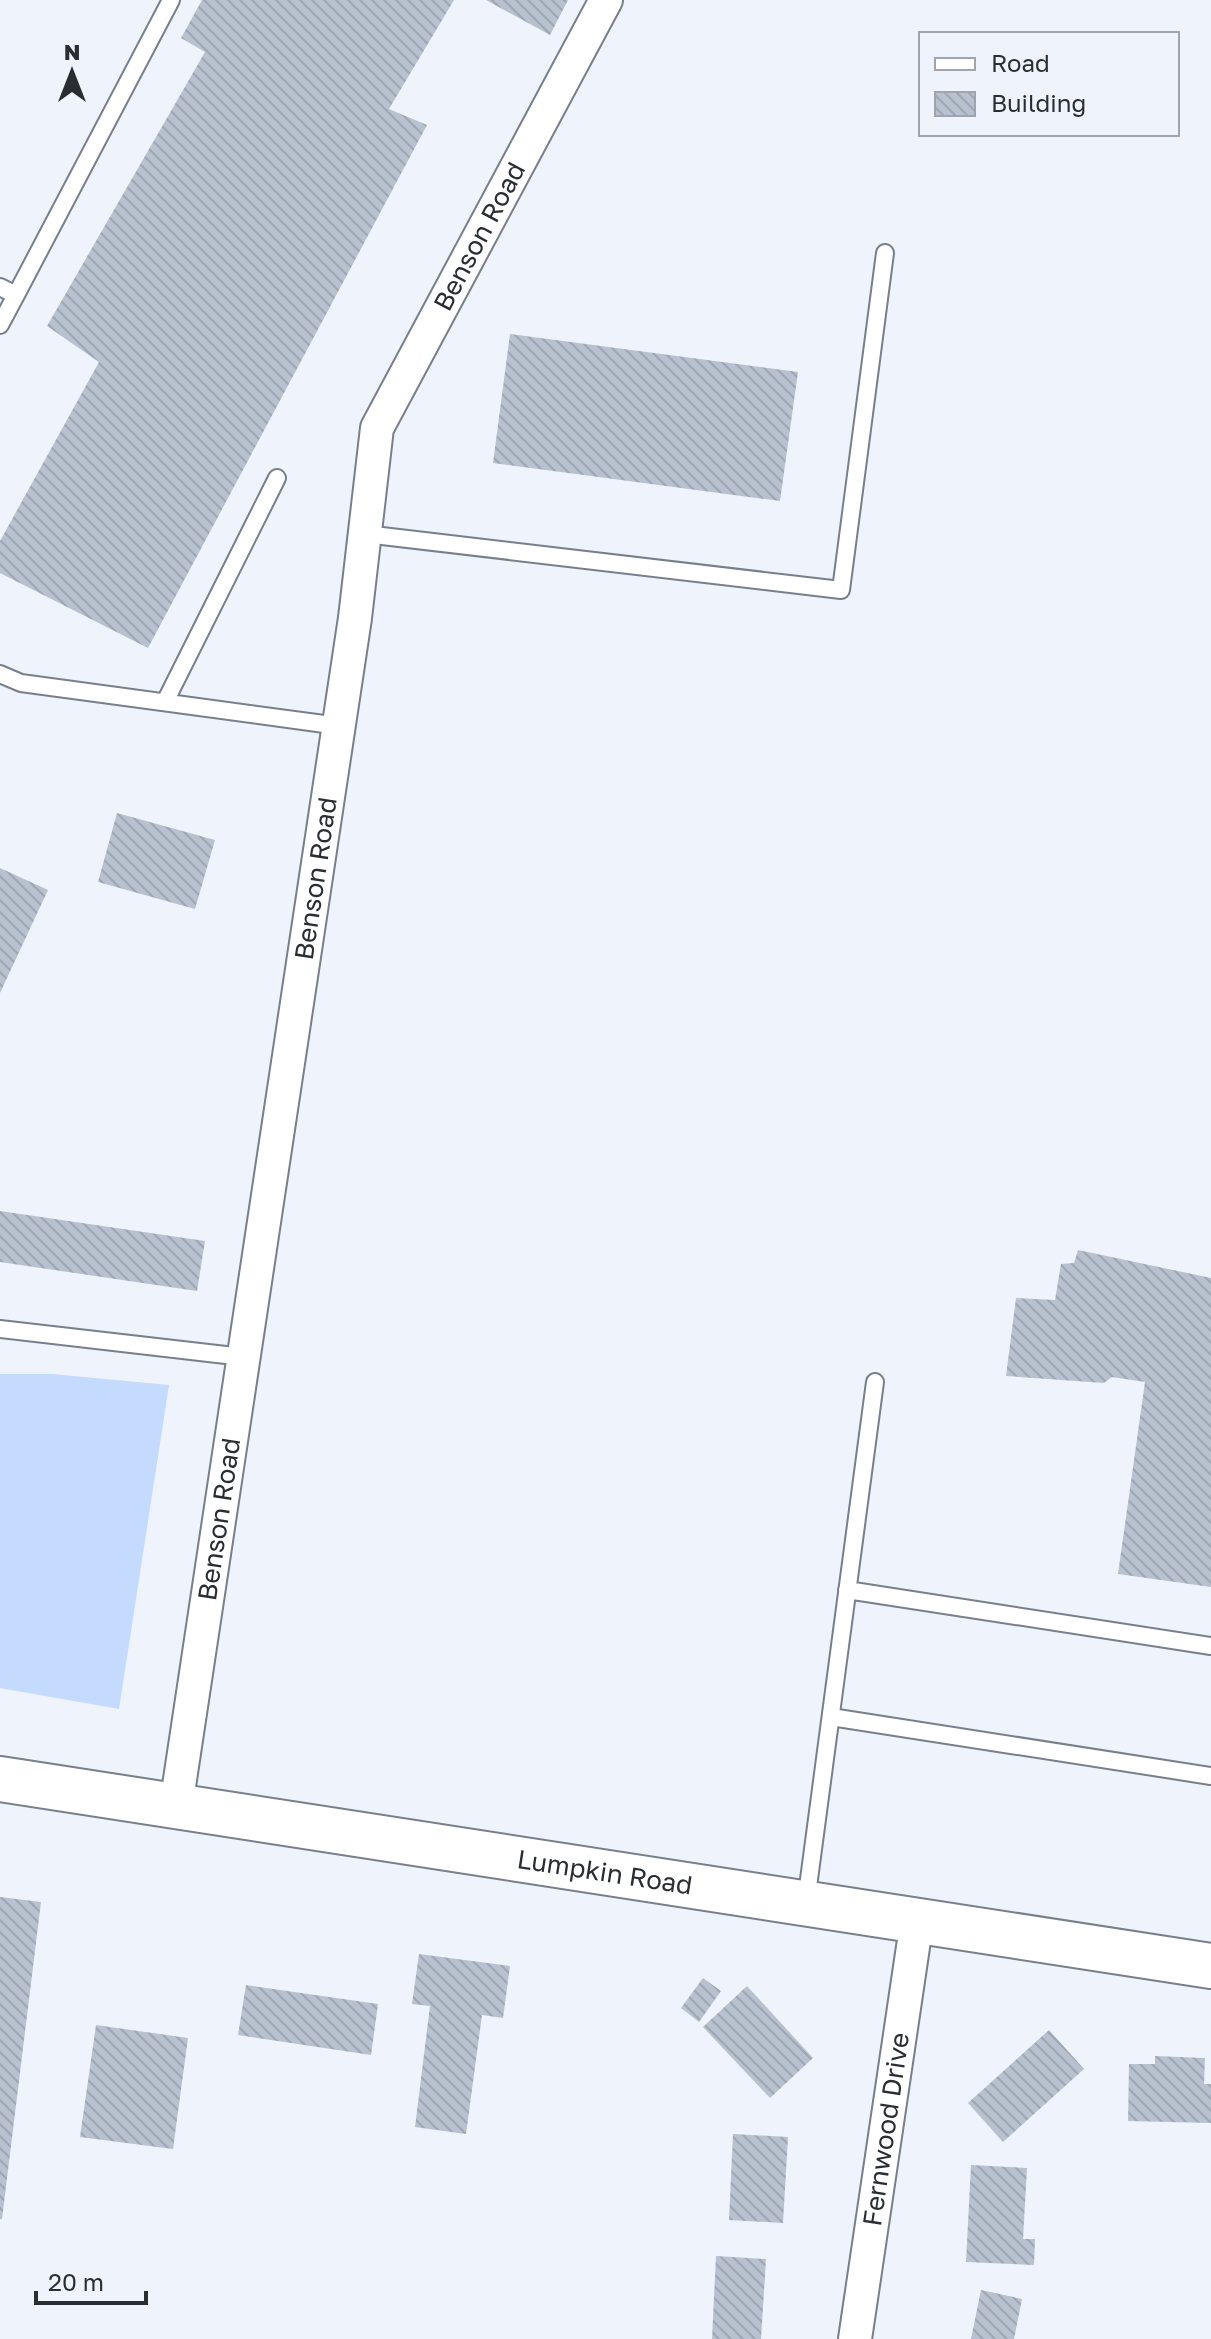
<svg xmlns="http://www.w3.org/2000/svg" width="1211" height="2339" viewBox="0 0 1211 2339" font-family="'Golos Text',sans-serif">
	<defs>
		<pattern id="building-back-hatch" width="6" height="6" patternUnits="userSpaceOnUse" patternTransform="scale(2)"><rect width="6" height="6" fill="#b8c1cf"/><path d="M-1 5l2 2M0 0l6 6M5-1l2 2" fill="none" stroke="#9ea6b2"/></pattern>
	</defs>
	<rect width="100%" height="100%" fill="#eef3fc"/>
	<!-- garden -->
	<path fill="#c4daff" d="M0,1374H52L169,1385L119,1709L0,1688Z"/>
	<!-- building -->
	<path fill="url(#building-back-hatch)" d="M202,0H454L389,109L427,125L148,648L0,573V541L99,362L47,326L205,52L181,38Z
		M486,0H568L550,35Z
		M510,334L798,372L780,501L493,463Z
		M117,813L215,840L195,909L98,882Z
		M0,868L48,890L0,993Z
		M0,1211L205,1241L197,1291L0,1262Z
		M1078,1250L1211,1278V1587L1118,1574L1145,1382L1112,1377L1104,1383L1006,1376L1016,1298L1055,1300L1061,1264L1074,1263Z
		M0,1897L41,1902L2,2219H0Z
		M419,1954L510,1966L503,2018L482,2015L466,2134L415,2127L430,2006L412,2004Z
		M703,1978L721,1991L699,2022L681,2008Z
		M246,1985L378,2004L371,2055L238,2035Z
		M747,1986L813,2058L770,2098L703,2027Z
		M96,2025L188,2038L173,2149L80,2137Z
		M1049,2030L1084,2069L1003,2142L968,2103Z
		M1155,2056L1205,2058L1204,2084H1211V2123L1128,2121L1129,2064H1155Z
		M733,2134L788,2137L783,2223L729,2220Z
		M971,2165L1027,2168L1023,2239H1035L1034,2265L966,2262Z
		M716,2256L766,2259L761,2339H712Z
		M981,2290L1022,2299L1014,2339H971Z"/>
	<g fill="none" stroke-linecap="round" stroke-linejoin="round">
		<!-- lane casing -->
		<g stroke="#777f8c" stroke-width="20">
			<path id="lane" d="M0,287L16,295L0,325
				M16,295L171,0
				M365,534L841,590L885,253
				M0,674L21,683L339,726
				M165,702L277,478
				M0,1329L243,1357
				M847,1590L1211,1646
				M831,1717L1211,1776
				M806,1902L875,1382"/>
		</g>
		<!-- street casing -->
		<g stroke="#777f8c" stroke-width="36">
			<g id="street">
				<path id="s1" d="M176,1806L355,618L377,428L606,0"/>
				<path id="s2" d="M855,2339L917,1920"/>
			</g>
		</g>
		<!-- secondary casing -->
		<g stroke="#777f8c" stroke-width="48">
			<g id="secondary">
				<path id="s3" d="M0,1779L1211,1966"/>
			</g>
		</g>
		<!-- lane -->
		<use href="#lane" stroke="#fff" stroke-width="16"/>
		<!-- street -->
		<use href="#street" stroke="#fff" stroke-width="32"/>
		<!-- secondary -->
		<use href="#secondary" stroke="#fff" stroke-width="44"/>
	</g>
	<g text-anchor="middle" stroke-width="7" stroke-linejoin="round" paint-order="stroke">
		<!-- street labels -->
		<g font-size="26" fill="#2a2e33" stroke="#eef3fc">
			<text dy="9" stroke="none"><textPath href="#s1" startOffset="1610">Benson Road</textPath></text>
			<text dy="9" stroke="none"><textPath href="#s1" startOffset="938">Benson Road</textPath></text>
			<text dy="9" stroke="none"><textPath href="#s1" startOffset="290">Benson Road</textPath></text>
			<text dy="9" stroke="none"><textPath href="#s3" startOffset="612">Lumpkin Road</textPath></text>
			<text dy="9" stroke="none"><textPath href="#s2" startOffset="212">Fernwood Drive</textPath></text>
		</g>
	</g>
	<!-- legend -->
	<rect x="919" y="32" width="260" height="104" fill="#eef3fc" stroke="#a0a4ac" stroke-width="2"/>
	<rect x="935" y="58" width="40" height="12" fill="#ffffff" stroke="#a0a4ac" stroke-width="2"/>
	<text x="991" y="72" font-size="24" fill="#2a2e33">Road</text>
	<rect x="935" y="92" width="40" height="24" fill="url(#building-back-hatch)" stroke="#a0a4ac" stroke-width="2"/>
	<text x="991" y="112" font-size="24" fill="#2a2e33">Building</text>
	<!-- north arrow -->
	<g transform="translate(72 72)" stroke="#eef3fc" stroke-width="6" paint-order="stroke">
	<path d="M0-6L14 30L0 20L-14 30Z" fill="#2a2e33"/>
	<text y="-12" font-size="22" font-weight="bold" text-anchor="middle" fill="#2a2e33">N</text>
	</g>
	<!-- scale -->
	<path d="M36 2291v12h110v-12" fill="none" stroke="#2a2e33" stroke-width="4"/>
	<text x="48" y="2291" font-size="24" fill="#2a2e33" stroke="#eef3fc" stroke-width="6" paint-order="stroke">20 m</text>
</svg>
